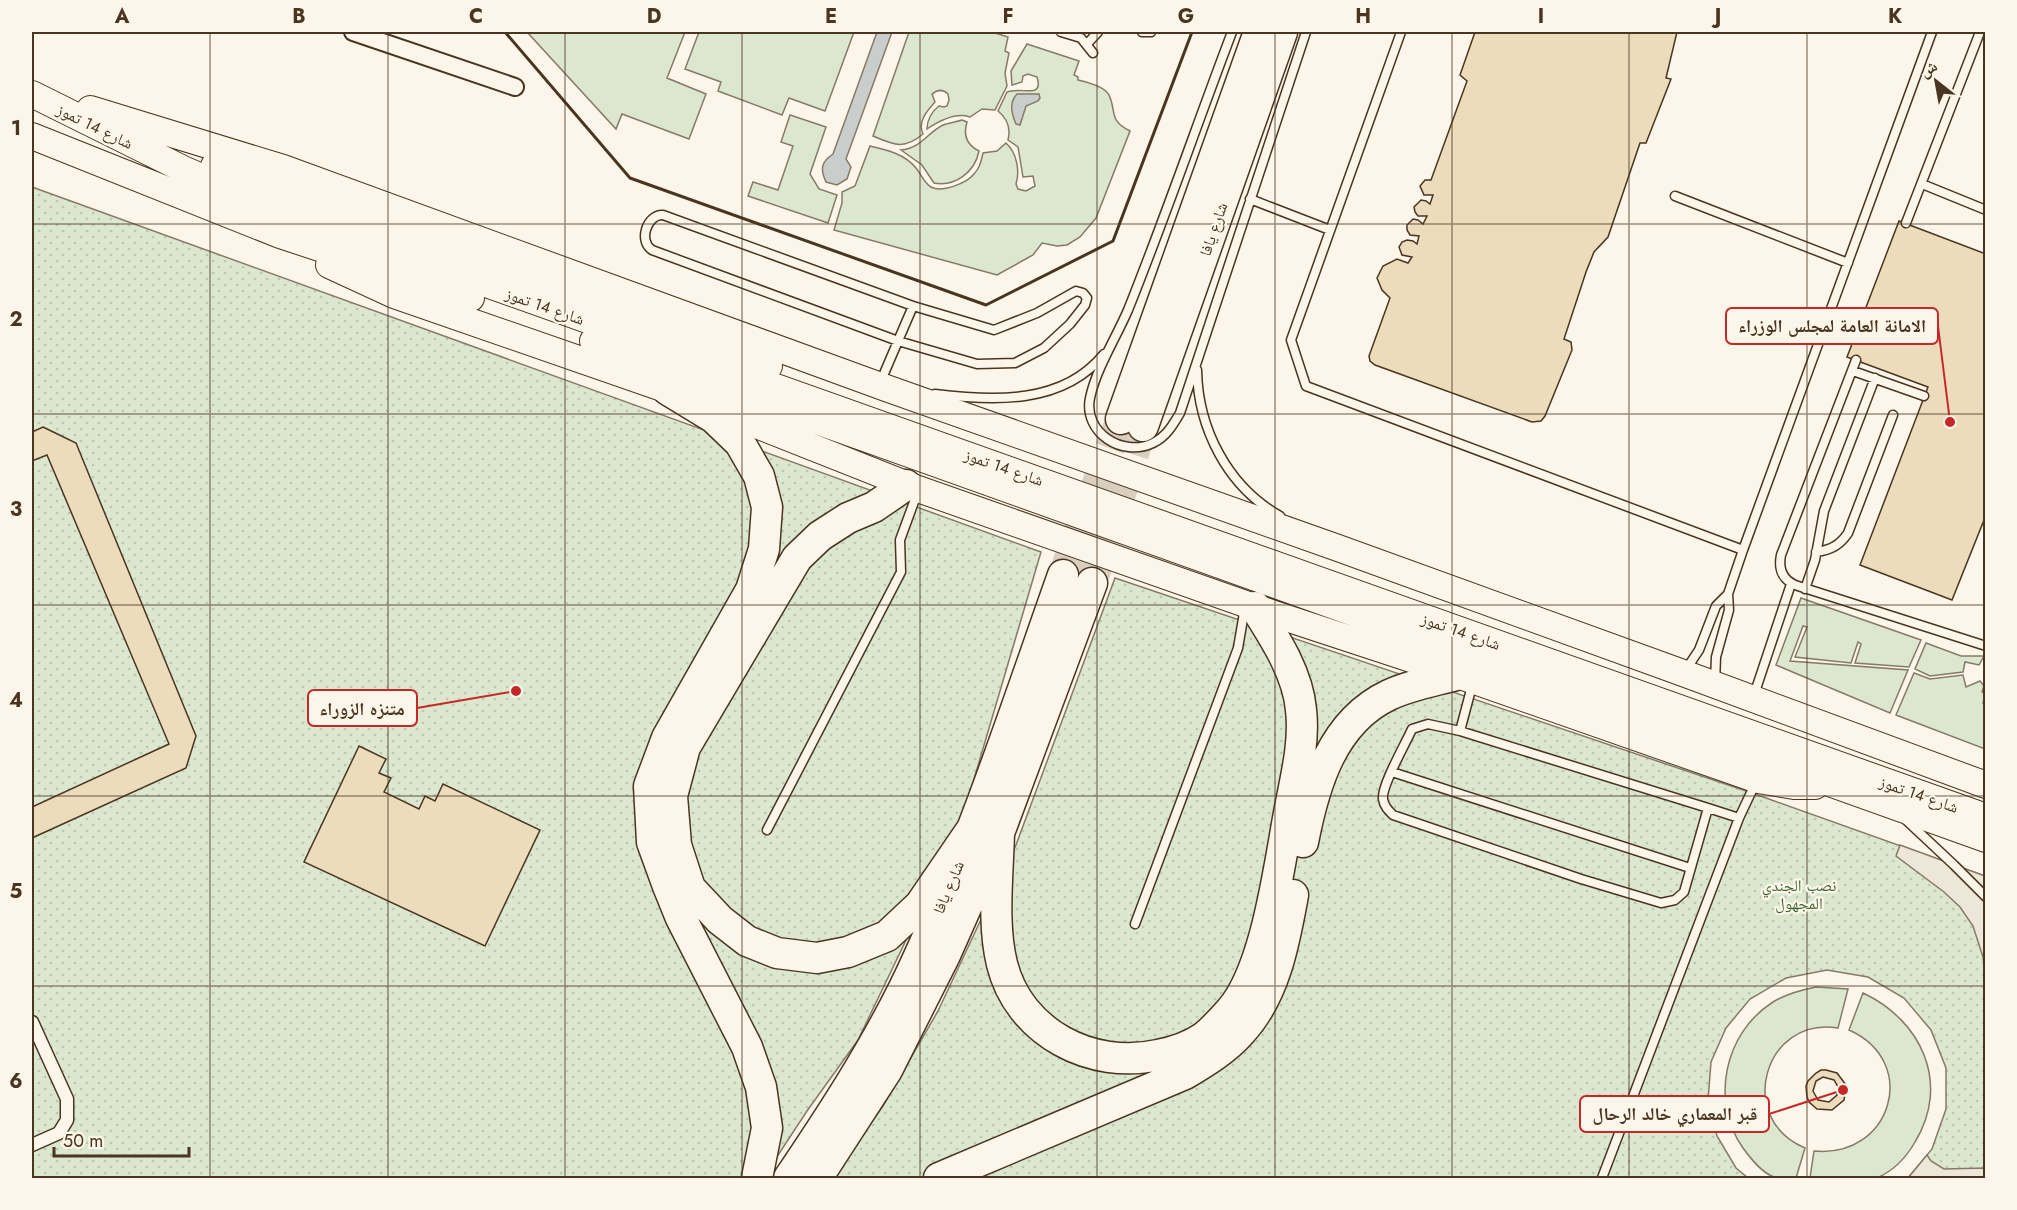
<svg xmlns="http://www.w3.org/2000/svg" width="2017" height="1210" viewBox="0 0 2017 1210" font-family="Jost,'Noto Naskh Arabic',sans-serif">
	<defs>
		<pattern id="park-dots" width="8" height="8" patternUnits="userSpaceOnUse" patternTransform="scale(1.5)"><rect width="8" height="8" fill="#dce7d0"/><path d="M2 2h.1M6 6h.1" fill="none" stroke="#bec7b2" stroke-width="1.8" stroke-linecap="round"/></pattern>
	</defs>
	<rect width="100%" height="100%" fill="#fbf6e9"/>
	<!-- grass -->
	<path fill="#dce7d0" stroke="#887966" stroke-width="1.5" d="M527,32H685L667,78L706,94L689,139L622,114L616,129Z
		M699,32H854L825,111L789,98L782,115L718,91L721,82L685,69Z
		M909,32H992L1008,37L1005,51L1009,53L1005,73L1007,86L995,110L982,109L970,117C956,112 939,121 927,129C927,120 932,111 939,106L944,107L947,106L949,100L948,94C943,89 938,89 932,94L935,102C927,111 917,122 923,134C904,150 894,145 873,136Z
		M1027,44L1079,61L1074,75L1078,77V80C1087,82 1104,86 1109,95C1117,112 1108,120 1130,131L1096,218L1080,237L1067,245L1057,246L1042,243L1033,255L997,275L834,230L842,203V192L855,186L870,146C887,150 905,154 916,168C921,174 924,183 931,187C942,193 967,183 974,174C980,168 981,161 983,153L997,151L1006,143C1017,153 1020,171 1016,184L1018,189L1026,191L1035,186L1033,176L1023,177L1018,147L1008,140C1011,128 1008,119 998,111L1007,92C1021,86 1044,100 1037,77L1028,74L1023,76L1022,82L1012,85L1011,71Z
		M790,115L826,127L810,174L819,189L837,195L828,223L748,196L753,182L778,190L793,146L781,142Z
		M962,120L967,122C963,135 967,145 979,151C975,172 955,187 934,183L922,165L901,150C920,149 927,133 943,125C949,123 956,122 962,120Z
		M1801,598L1921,640L1909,667L1855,663L1861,644L1858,642L1851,663L1795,657L1807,627L1803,626L1790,661L1908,670L1890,713L1776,665Z
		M1926,643L1961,656H1984L1979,665L1965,662L1963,672L1930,676L1915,669Z
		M1914,673L1930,679L1963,675L1966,687L1980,681L1984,686L1982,692L1985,694L1983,703L1985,705V749L1896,715Z
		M1816,987L1848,989L1838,1028C1764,1016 1735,1119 1805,1148L1796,1178C1790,1179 1783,1180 1778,1178C1764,1176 1751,1159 1743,1148C1710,1102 1724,1033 1773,1002C1786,994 1801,990 1816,987Z
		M1863,993C1921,1020 1951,1083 1915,1142C1907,1156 1894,1170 1879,1177C1869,1182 1824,1179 1810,1178L1814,1151C1891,1159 1921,1062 1849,1030Z"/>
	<!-- park -->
	<path fill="url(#park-dots)" stroke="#887966" stroke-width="1.5" d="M32,187L1041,552L959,830L858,1040L807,1111L763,1178H32Z
		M1115,578L1752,793L1985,876V1178H1908L1932,1149L1946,1109V1068L1931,1030L1904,998L1868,977L1827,970L1786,978L1750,999L1726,1028L1711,1062L1708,1100L1717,1136L1736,1168L1748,1178H832L883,1106L938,1011L1016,845Z"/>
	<!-- parking -->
	<path fill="#ede7d9" stroke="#887966" stroke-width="1.5" d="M1900,845L1985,876V974L1983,957L1973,926L1960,907L1944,892L1896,856Z
		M1927,1155L1931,1161L1944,1169L1985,1168V1178H1908Z"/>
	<!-- water -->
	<path fill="#c9cecd" stroke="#887966" stroke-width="1.5" d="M877,32H892L846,159L851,167L847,179L837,185L826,182C820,169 821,162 833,154Z
		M1017,94H1039L1040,98L1038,101L1026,106L1020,125L1016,124C1012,115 1009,102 1017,94Z"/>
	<!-- building -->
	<path fill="#ecdcbc" stroke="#4a3520" stroke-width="1.5" fill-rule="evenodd" d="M1475,32H1677L1666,78L1671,79L1646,143H1640L1608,237L1594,252L1586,272L1564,339L1571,342L1572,350L1545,416L1541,421L1532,422L1375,365L1370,361L1369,356L1390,298L1382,290L1377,278L1383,266L1397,259L1408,263L1412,257L1402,255L1399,247L1402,242L1407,240L1413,241L1417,244L1419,236L1410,235L1407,230V225L1413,219L1418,220L1423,224L1427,216H1418L1415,212L1414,207L1421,200L1426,201L1430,204L1433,195H1424L1420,186L1425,180H1431L1467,81L1460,75Z
		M1899,221L1986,254V515L1952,600L1860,565L1928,387L1847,357Z
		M43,427L76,443L196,736L186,768L32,838V807L169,744L47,455L32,461V432Z
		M359,746L386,759L379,773L391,778L384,792L419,809L425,796L435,801L443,784L540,830L485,946L304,862Z
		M1821,1070H1826L1837,1073L1846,1085L1844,1100L1832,1110L1817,1109L1809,1102L1807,1097L1806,1086L1808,1081L1816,1073ZM1823,1077L1834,1080L1838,1087L1837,1095L1829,1102L1818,1100L1813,1091L1816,1081Z"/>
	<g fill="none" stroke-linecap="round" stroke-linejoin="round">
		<!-- motorway-tunnel -->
		<path stroke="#d8cfc1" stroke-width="30" stroke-dasharray="30 15" stroke-linecap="butt" d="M1063,575L1121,419
			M1092,583L1143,426"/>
		<!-- service casing -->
		<g stroke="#4a3520" stroke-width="11">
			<path id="service" d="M1061,32L1081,38L1093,53
				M1142,32H1151
				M1232,32C1197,124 1165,218 1128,310C1116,338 1096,369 1090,398C1083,432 1122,458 1153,443C1166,437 1173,425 1180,413L1306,32
				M1401,32L1291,340L1306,386L1743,550L1728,594L1729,610L1716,657L1715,682
				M1087,44L1098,32
				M1922,184L1986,210
				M1675,196L1848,263
				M1250,199L1330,230
				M1906,223L1980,32
				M1856,360L1781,555C1778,570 1783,581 1798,586L1986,646
				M1197,370C1198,429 1228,487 1280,516
				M1853,371L1924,396
				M880,383L913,306L994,330L1037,313L1076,291L1083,293L1087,298L1085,305L1070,324L1044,348L1015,363L977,364L898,341L652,250C638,241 647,214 663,215L913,306
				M935,394C993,401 1063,405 1104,354
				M1743,550L1932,32
				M1816,552C1831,550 1840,545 1848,533L1893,415
				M1805,589L1815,560L1824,511L1875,378
				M1685,671L1699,650L1716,606L1728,594
				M1754,695L1791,584
				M1460,731L1473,682
				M1392,772L1690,868
				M1708,808L1684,892L1675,900L1661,903L1581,879L1393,815C1388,810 1384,806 1383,799C1381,786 1406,743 1412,729L1428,724L1460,731L1708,808L1739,818
				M1906,820L1954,865L1986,897
				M767,830L901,572L900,540L918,491
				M1135,924L1238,648L1245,607
				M1602,1178L1739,818L1756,782"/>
		</g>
		<!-- pedestrian casing -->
		<g stroke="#4a3520" stroke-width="15">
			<path id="pedestrian" d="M32,1022L67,1099V1120L59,1133L32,1145"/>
		</g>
		<!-- minor casing -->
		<g stroke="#4a3520" stroke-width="20">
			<path id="minor" d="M353,32L515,87"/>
		</g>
		<!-- primary casing -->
		<g stroke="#4a3520" stroke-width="28">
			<path id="primary" d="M32,94L183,169L278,210L1986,817
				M90,109L283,168L886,388L1338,548L1683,673L1986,785
				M32,136L280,235L471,298
				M214,166L769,366
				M329,265L394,295L668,390L918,489L1274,614L1423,663L1758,780L1794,786H1815
				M593,341L1986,839"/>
		</g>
		<!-- motorway casing -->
		<g stroke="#4a3520" stroke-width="33">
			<path id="motorway" d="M668,390L714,418L740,443L759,476L767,507L764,549L751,590L667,738L649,786L652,842L668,886L681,918L747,1047L761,1087L767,1128L757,1178
				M1121,419L1259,32
				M1143,426L1282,32
				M906,485L874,507L848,518L820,536L797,558L685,747L672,796L676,845L690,888L720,920L747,941L777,953L817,958L848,952L887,936L920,905L974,826
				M999,833C998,875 992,924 1002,964C1019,1033 1092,1070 1158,1055C1173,1052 1191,1046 1204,1037C1213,1030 1222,1020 1230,1011C1266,971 1279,867 1289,813C1295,780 1305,744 1301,710C1298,673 1274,637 1255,607
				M1303,842C1314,785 1332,722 1389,695C1410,685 1434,681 1456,675
				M789,1178C837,1107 885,1033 920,954C976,831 1018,702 1063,575
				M817,1178L887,1070L945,955L999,833L1092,583
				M939,1178L1185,1074C1205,1062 1225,1050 1241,1032C1275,995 1284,944 1293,895"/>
		</g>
		<!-- service -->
		<use href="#service" stroke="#fbf6e9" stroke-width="8"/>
		<!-- pedestrian -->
		<use href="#pedestrian" stroke="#fbf6e9" stroke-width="12"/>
		<!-- minor -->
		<use href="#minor" stroke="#fbf6e9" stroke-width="16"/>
		<!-- primary -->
		<use href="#primary" stroke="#fbf6e9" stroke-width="26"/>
		<!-- motorway -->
		<use href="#motorway" stroke="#fbf6e9" stroke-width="30"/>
		<!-- wall -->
		<path stroke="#4a3520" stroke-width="3" d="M505,32L630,178L986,305L1113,241L1192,32"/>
	</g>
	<!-- grid -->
	<path fill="none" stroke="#4a3520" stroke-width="1.5" stroke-opacity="0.55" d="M210,32V1178M388,32V1178M565,32V1178M742,32V1178M920,32V1178M1097,32V1178M1275,32V1178M1452,32V1178M1629,32V1178M1807,32V1178M32,224H1986M32,414H1986M32,605H1986M32,796H1986M32,986H1986"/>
	<g text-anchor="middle" stroke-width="4.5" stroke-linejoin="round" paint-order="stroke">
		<!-- street labels -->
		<g font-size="16" fill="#4a3520" stroke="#fbf6e9">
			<text transform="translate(95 126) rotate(26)" y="6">شارع 14 تموز</text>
			<text transform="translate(1213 229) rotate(-71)" y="6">شارع يافا</text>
			<text transform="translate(545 306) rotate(19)" y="6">شارع 14 تموز</text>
			<text transform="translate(1004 467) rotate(19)" y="6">شارع 14 تموز</text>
			<text transform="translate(1461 631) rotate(19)" y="6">شارع 14 تموز</text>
			<text transform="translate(1919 794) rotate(19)" y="6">شارع 14 تموز</text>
			<text transform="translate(948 887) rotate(-67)" y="6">شارع يافا</text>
		</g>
		<!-- park labels -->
		<g font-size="16" fill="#436837" stroke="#fbf6e9">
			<text x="1799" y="891">نصب الجندي<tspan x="1799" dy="18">المجهول</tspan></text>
		</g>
	</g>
	<!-- callouts -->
	<path fill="none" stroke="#c62828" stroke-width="2" d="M1950 422L1938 326M516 691L417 708M1843 1090L1769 1114"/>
	<g fill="#c62828" stroke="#fbf6e9" stroke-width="2">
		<circle cx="1950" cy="422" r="6"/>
		<circle cx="516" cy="691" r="6"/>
		<circle cx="1843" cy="1090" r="6"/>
	</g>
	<g fill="#fbf6e9" stroke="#c62828" stroke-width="2">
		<rect x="1726" y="308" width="212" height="36" rx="6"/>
		<rect x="308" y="690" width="109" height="36" rx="6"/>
		<rect x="1580" y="1096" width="189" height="36" rx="6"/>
	</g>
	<g font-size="18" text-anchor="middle" font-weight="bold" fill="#4a3520">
		<text x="1832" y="332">الامانة العامة لمجلس الوزراء</text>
		<text x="362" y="715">متنزه الزوراء</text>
		<text x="1675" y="1120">قبر المعماري خالد الرحال</text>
	</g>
	<!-- border -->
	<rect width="2017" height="1210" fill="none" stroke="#fbf6e9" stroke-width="66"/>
	<!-- north arrow -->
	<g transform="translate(1936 81) rotate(329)" stroke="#fbf6e9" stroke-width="4.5" paint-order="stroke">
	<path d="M0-4.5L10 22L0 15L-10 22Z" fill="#4a3520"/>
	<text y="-9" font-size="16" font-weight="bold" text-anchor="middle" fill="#4a3520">ش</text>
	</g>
	<!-- scale -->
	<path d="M54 1147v9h135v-9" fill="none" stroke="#4a3520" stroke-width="3"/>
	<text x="63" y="1147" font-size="18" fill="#4a3520" stroke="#fbf6e9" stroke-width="4.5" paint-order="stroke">50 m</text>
	<rect x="33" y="33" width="1951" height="1144" fill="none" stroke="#4a3520" stroke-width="2"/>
	<g font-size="20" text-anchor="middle" font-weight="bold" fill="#4a3520">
		<text x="122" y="23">A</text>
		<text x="299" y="23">B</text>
		<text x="476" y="23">C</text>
		<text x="654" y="23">D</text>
		<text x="831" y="23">E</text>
		<text x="1008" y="23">F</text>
		<text x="1186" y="23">G</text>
		<text x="1363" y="23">H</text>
		<text x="1541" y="23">I</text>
		<text x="1718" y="23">J</text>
		<text x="1895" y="23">K</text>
		<text x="16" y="135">1</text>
		<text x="16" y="326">2</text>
		<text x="16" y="516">3</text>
		<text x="16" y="707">4</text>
		<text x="16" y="898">5</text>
		<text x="16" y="1088">6</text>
	</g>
</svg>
